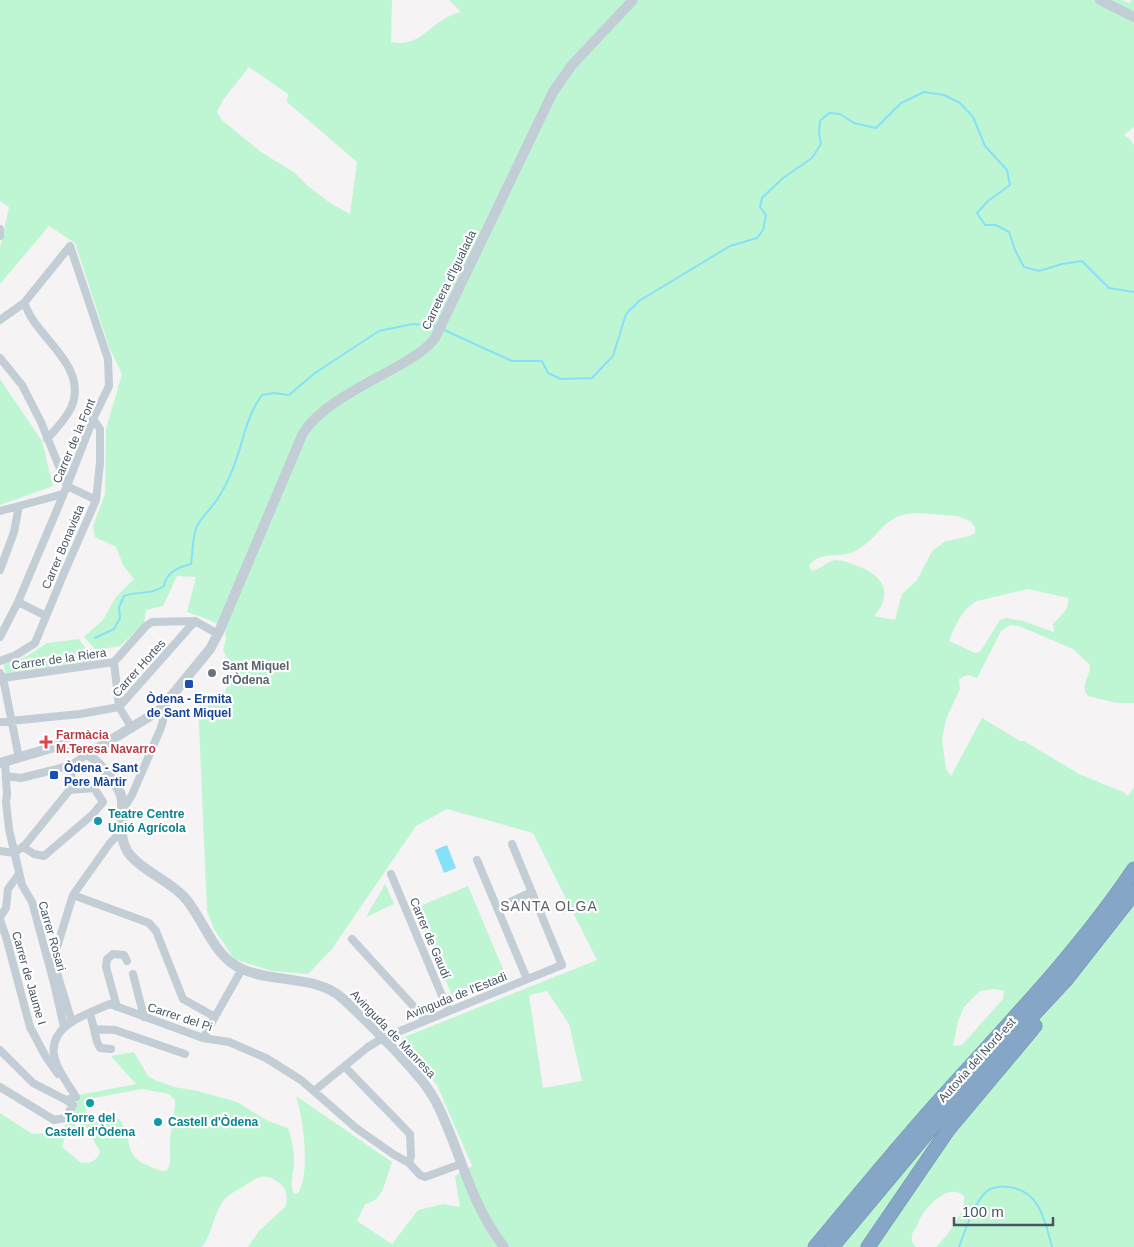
<svg xmlns="http://www.w3.org/2000/svg" width="1134" height="1247" viewBox="0 0 1134 1247" font-family="Arial,sans-serif">
	<rect width="100%" height="100%" fill="#f5f3f3"/>
	<!-- green -->
	<path fill="#bef6d3" fill-rule="evenodd" d="M0,0H392L391,42C419,48 427,26 450,16C453,14 457,13 461,12L449,0H1122L1129,3L1131,0H1134V127L1124,135L1130,139L1134,145V703H1117L1088,696C1079,686 1091,676 1090,665L1073,649L1019,626L1010,625L1001,631L977,678L967,675L959,679L960,689L946,719L942,740L946,769L951,776L982,718L1020,741H1024L1079,774L1123,792L1128,796L1134,787V1247H936C947,1237 967,1210 964,1196C950,1183 930,1203 922,1215C919,1219 918,1225 915,1229C913,1233 912,1232 912,1236C911,1241 913,1244 916,1247H248L259,1231L286,1206C287,1196 288,1189 278,1182C265,1173 260,1176 247,1184C241,1189 234,1191 228,1196C213,1209 214,1232 202,1247H0V1113L32,1134L62,1132L79,1095L136,1084L111,1056L134,1052L148,1076L157,1081L174,1087L198,1091L237,1102L268,1121L288,1128C292,1138 294,1152 294,1163C294,1173 289,1185 294,1194L298,1193C311,1174 303,1117 296,1096L392,1162C388,1172 384,1194 376,1199C373,1202 368,1203 365,1204L357,1221L392,1244L418,1210L443,1204L460,1207L455,1176L472,1166L437,1085L397,1040L597,960L533,833L447,809L416,826L332,949L308,974L272,971L234,959L214,929L207,911L198,701C225,698 226,694 233,669L223,650L226,640L225,628C213,621 200,616 187,612L196,577L177,576L163,606L146,610L144,624L120,646L96,650L84,637L103,620L116,597L134,579L123,565L116,547L95,537L93,526L105,494L106,429L122,374L109,347L75,243L49,226L0,284V248L9,207L0,201ZM249,67L288,94L287,102L357,162L350,214L330,203L308,186L295,173L261,152L222,120L217,112L223,100ZM916,513L957,516L970,521L975,527V533L969,536L944,542L932,551L917,580L902,594L895,620L874,616C895,592 882,574 855,565C849,563 843,560 836,560C827,561 821,569 812,571L809,566C820,550 840,559 855,551C881,538 882,514 916,513ZM1028,589L1068,598C1070,610 1060,616 1053,624L1054,632L1023,621L1007,618L1000,620L980,652L975,653L949,641C956,625 961,610 977,601ZM994,989L1004,991L1003,999L962,1045L953,1046L958,1021L964,1007L980,991ZM547,991L569,1024L582,1081L543,1088L529,995ZM142,1089L169,1094L175,1100C175,1113 171,1126 170,1140C169,1150 173,1163 166,1171C159,1171 153,1168 147,1165C122,1156 134,1135 119,1119C105,1118 84,1123 85,1101L88,1099ZM77,1123C84,1126 96,1143 100,1151C98,1160 90,1165 80,1162L62,1147L64,1140Z
		M0,379L42,441L53,486L0,505Z
		M79,639L95,661L6,674L3,663L24,658L47,643Z
		M385,884L394,904L366,917Z
		M468,886L506,976L453,998L415,908Z"/>
	<!-- water -->
	<path fill="#86e1f7" d="M447,845L456,868L444,873L435,850Z"/>
	<g fill="none" stroke-linecap="round" stroke-linejoin="round">
		<!-- stream -->
		<path stroke="#86e1f7" stroke-width="2" d="M442,329L512,361H542L548,373L561,379L592,378L613,356L626,314L639,301L730,246L757,238L763,230L766,215L760,207L762,198L783,178L812,158L821,144L819,133L820,121L829,113L840,114L854,123L876,128L901,103L924,92L944,95L960,103L973,117L985,146L1007,170L1010,185L988,201L977,213L985,225H996L1009,232L1015,250L1024,267L1039,271L1062,264L1082,261L1109,288L1134,292
			M95,638L114,629L120,618L119,607L124,596C137,591 152,595 164,586C166,573 178,567 191,564C193,552 192,537 197,526C203,515 212,508 218,498C224,490 228,480 232,471C243,445 245,418 262,395L274,393L289,395L315,373L379,331L413,324L435,326
			M959,1247C966,1229 972,1206 986,1192C991,1187 1002,1186 1008,1187C1040,1190 1045,1221 1052,1247"/>
		<!-- motorway casing -->
		<g stroke="#7091b2" stroke-width="15">
			<path id="motorway" d="M815,1247C855,1199 895,1150 937,1103C1005,1027 1077,954 1134,869
				M832,1247L965,1088L1065,981L1127,902L1134,891
				M868,1247L948,1130L1035,1026"/>
		</g>
		<!-- minor -->
		<path stroke="#c2cdd5" stroke-width="8" d="M0,229V236
			M24,303C27,308 29,315 33,320C50,346 87,372 71,408C65,420 56,429 47,439
			M0,320L24,303L70,246
			M0,358L22,385L41,422L67,486L96,500
			M0,511L19,506
			M0,570L14,532L19,506L63,494
			M18,602L46,616
			M0,637L18,602L67,486L93,419L109,386L108,359L70,246
			M0,661L16,655L35,643L64,573L96,500L100,463V429L93,419
			M114,662L119,707L132,728
			M0,673L3,678L19,758
			M3,678L114,662L146,626L152,622L195,621L218,634
			M0,722L80,714L119,707L195,621
			M5,761L7,795L6,802L9,829L22,885L32,902L54,983L64,1027
			M6,776L21,778L53,770L71,765L88,754
			M122,811L132,795L160,730L163,721L160,710
			M23,847L34,854L44,856L92,815L103,802L94,788L70,790
			M0,851L14,853
			M14,853L25,845L72,787L71,765
			M477,860L527,979
			M391,874L448,1010
			M73,895L149,923L156,931L183,999L215,1017
			M497,908L532,892
			M0,917L6,908L8,889L19,874
			M0,920L6,937L30,1027L46,1057L58,1074
			M352,939L426,1020
			M133,974L144,1017
			M117,1007L106,967L107,959L113,954L124,955L127,961
			M90,1013L94,1029L115,1030L185,1054
			M72,1022L53,960L73,895L110,843L121,832
			M94,1029L97,1042L100,1048L111,1049
			M203,1038L242,969
			M0,1050L33,1083L66,1100L76,1097C68,1084 57,1070 54,1055C49,1025 89,1013 110,1004L203,1038L229,1042L266,1058L301,1080L356,1128L393,1154L409,1163L420,1175L425,1177L461,1164
			M345,1067L410,1134L411,1156L409,1163
			M0,1087L54,1120L65,1118L73,1105L66,1100
			M314,1091L368,1047L383,1038L562,965L512,844"/>
		<!-- tertiary -->
		<path stroke="#c2cdd5" stroke-width="10" d="M1100,0L1134,17
			M88,754L160,710L210,649L218,634L303,433C323,403 367,384 398,366C412,358 425,351 435,338L553,92L572,65L633,0
			M0,763L61,745C70,746 78,749 86,753C97,760 121,787 122,800C123,820 117,838 130,855C145,873 171,881 186,899C205,922 213,956 242,969C272,983 317,975 342,998C360,1014 376,1031 393,1048C410,1067 428,1084 439,1108C462,1156 470,1203 504,1247"/>
		<!-- motorway -->
		<use href="#motorway" stroke="#85a6c6" stroke-width="14"/>
	</g>
	<!-- markers -->
	<circle fill="#6b7280" stroke="#fff" stroke-width="2" cx="212" cy="673" r="5"/>
	<g fill="#1a4fb4" stroke="#fff" stroke-width="2">
		<rect x="184" y="679" width="10" height="10" rx="2.5"/>
		<rect x="49" y="770" width="10" height="10" rx="2.5"/>
	</g>
	<path fill="#e0444e" stroke="#fff" stroke-width="2" d="M43.5 734.5h5v5h5v5h-5v5h-5v-5h-5v-5h5z"/>
	<g fill="#0f9aa8" stroke="#fff" stroke-width="2">
		<circle cx="98" cy="821" r="5"/>
		<circle cx="90" cy="1103" r="5"/>
		<circle cx="158" cy="1122" r="5"/>
	</g>
	<g text-anchor="middle" stroke-width="4.5" stroke-linejoin="round" paint-order="stroke">
		<!-- street labels -->
		<g font-size="12" fill="#485663" stroke="#fff">
			<text transform="translate(449 280) rotate(-64)" y="4">Carretera d'Igualada</text>
			<text transform="translate(74 441) rotate(-67)" y="4">Carrer de la Font</text>
			<text transform="translate(63 547) rotate(-67)" y="4">Carrer Bonavista</text>
			<text transform="translate(59 659) rotate(-8)" y="4">Carrer de la Riera</text>
			<text transform="translate(139 668) rotate(-48)" y="4">Carrer Hortes</text>
			<text transform="translate(52 936) rotate(74)" y="4">Carrer Rosari</text>
			<text transform="translate(430 938) rotate(67)" y="4">Carrer de Gaudí</text>
			<text transform="translate(29 978) rotate(74)" y="4">Carrer de Jaume I</text>
			<text transform="translate(456 996) rotate(-22)" y="4">Avinguda de l'Estadi</text>
			<text transform="translate(180 1017) rotate(18)" y="4">Carrer del Pi</text>
			<text transform="translate(393 1034) rotate(46)" y="4">Avinguda de Manresa</text>
			<text transform="translate(977 1060) rotate(-48)" y="4">Autovia del Nord-est</text>
		</g>
		<!-- worship labels -->
		<g font-size="12" font-weight="bold" fill="#5b616d" stroke="#fff" text-anchor="start">
			<text x="222" y="670">Sant Miquel<tspan x="222" dy="14">d'Òdena</tspan></text>
		</g>
		<!-- transit labels -->
		<g font-size="12" font-weight="bold" fill="#164399" stroke="#fff">
			<text x="189" y="703">Òdena - Ermita<tspan x="189" dy="14">de Sant Miquel</tspan></text>
			<text x="64" y="772" text-anchor="start">Òdena - Sant<tspan x="64" dy="14">Pere Màrtir</tspan></text>
		</g>
		<!-- health labels -->
		<g font-size="12" font-weight="bold" fill="#be3a42" stroke="#fff" text-anchor="start">
			<text x="56" y="739">Farmàcia<tspan x="56" dy="14">M.Teresa Navarro</tspan></text>
		</g>
		<!-- culture labels -->
		<g font-size="12" font-weight="bold" fill="#0d838f" stroke="#fff" text-anchor="start">
			<text x="108" y="818">Teatre Centre<tspan x="108" dy="14">Unió Agrícola</tspan></text>
			<text x="90" y="1122" text-anchor="middle">Torre del<tspan x="90" dy="14">Castell d'Òdena</tspan></text>
			<text x="168" y="1126">Castell d'Òdena</text>
		</g>
		<!-- neighbourhood labels -->
		<g font-size="14" letter-spacing="1" fill="#5e6369" stroke="#fff">
			<text x="549" y="911">SANTA OLGA</text>
		</g>
	</g>
	<!-- scale -->
	<path d="M954 1217v8h99v-8" fill="none" stroke="#485663" stroke-width="2.5"/>
	<text x="962" y="1217" font-size="15" fill="#485663" stroke="#ffffff" stroke-width="4" paint-order="stroke">100 m</text>
</svg>
